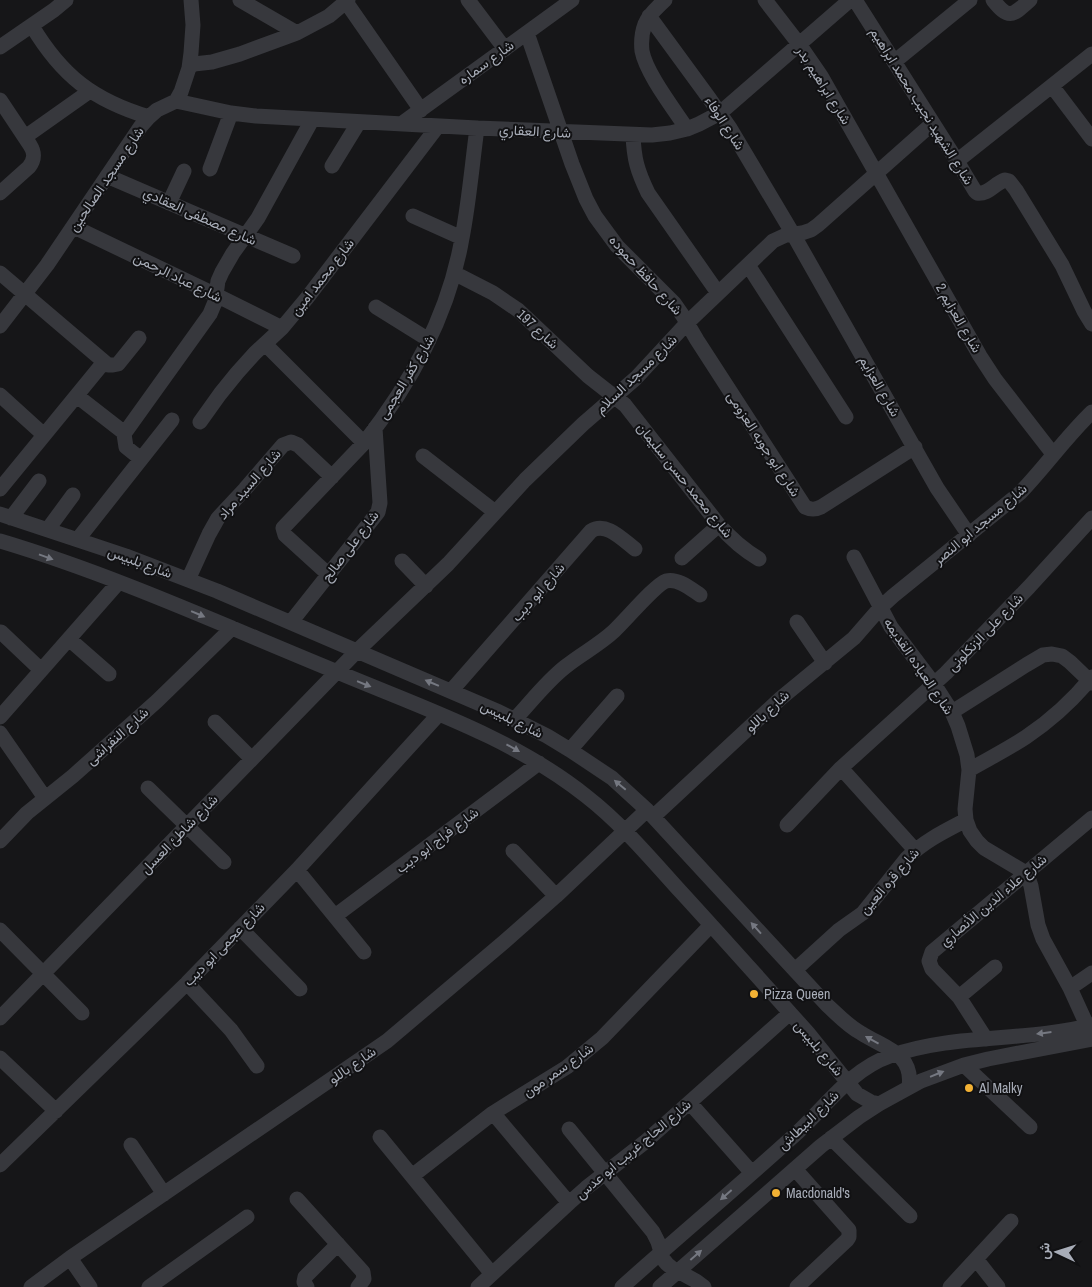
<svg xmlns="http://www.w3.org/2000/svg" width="1092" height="1287" viewBox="0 0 1092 1287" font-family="'Archivo Narrow',Vazirmatn,sans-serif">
	<rect width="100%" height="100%" fill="#161618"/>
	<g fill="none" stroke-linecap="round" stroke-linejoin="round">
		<!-- street -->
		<path stroke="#37383d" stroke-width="15" d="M240,0L297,33
			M468,0L505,49
			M665,0C658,7 649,14 645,24C642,32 641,42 642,51C646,73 674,109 687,129
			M765,0L799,44L821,76L980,356L995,379L1053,454
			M855,0L957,161L975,191L977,193C988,195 995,183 1005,180L1009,181L1016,190L1062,265L1084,311L1092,324
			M993,0C1009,20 1012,16 1030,0
			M346,2L421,110
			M649,16L709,98L730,128L793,234L937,488L969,535
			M32,26C62,76 93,100 149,117
			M527,33L572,164L586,199L595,216L617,246L674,303L683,316L697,340L805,507C811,510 815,510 821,507L915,447
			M0,47L54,10L66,0
			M894,62L970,0
			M189,68L194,64L212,62L240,54L297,33L329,16L348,0
			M1052,86L1092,139
			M0,100L30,145C35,153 35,159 29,167L0,193
			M176,101L231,113L256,116L477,128L652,135L670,133L687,129L699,124L720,113L850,0
			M401,124L572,0
			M633,135C634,159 637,170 648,193L718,293
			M25,137L90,91
			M957,161L1092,54
			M332,166L359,122
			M210,169L231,113
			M107,176L293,256
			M169,203L184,171
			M413,216L462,238
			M74,227L216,295L282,328
			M748,265L846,417
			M0,273L108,365H113L118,364L139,338
			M454,273L493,293L518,310L588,376L625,405L719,525C731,539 744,550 759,559
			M376,307L429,340
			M0,326L47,265L141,126L149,117L157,110L176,101L181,92L189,68L191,53L193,25L191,0
			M265,344L364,443
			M0,395L44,435
			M77,396L122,431L124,434L126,447L141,459
			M200,422L220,394L237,373L255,353L282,328L307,298L438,126
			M124,434L210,314L215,302L218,281L222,272L233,253L258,218L312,120
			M423,456L495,512
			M0,489L104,362
			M0,514L126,556L217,591L499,712L547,736L570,750L612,778L647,810L827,1005C838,1015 848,1026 861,1033C884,1048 914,1053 909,1087
			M11,518L39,481
			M48,529L73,495
			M78,539L172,420
			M0,541C114,575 225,626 335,671C420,707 512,737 586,796C622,824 651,859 681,892C724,939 766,986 808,1033L857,1094L871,1102L879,1104
			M854,557L891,627L934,684L952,712L958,726L967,755L969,770L965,809L966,820L970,831L977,841L984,848L1021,870L1029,880L1031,886L1038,925L1043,939L1070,988L1091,1034
			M682,558L719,525
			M402,561L426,586
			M329,575L285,535L283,528L364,443C411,383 449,314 462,238C469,202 472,165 477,128
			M188,580L209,534L218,518L245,489L283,445L291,442L298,445L332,477
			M291,622L378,512L380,503L375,428
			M797,622L825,663
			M1,632L41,670
			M69,639L109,674
			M451,691L591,531C606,521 623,540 635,549
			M952,712L1026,665L1043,655L1052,654L1062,656L1070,662L1092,683
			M0,717L118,583
			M515,719C531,702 546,682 565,667C581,654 599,645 614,631C625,621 655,585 666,581C678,578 691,589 700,595
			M215,722L252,759
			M0,733L45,798
			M570,750L617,696
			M841,768L915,850
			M969,770C988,759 1008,749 1026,737C1050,721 1073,700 1092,677
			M148,788L224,862
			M654,816L781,698L854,638L881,607L893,596L1020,493C1045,467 1066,437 1092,412
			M787,825L841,768L946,673L1029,587L1092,518
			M0,841L27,813L73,776L157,701L232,628
			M513,851L556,896
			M297,870L364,952
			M335,916L539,763
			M240,928L300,989
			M0,930L82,1013
			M795,970L839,930L863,913L907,858C924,841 945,831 966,820
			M187,983L231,1030L257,1066
			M1070,988L1092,973
			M959,997L995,967
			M0,1018L358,650L448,564L525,480L583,424L636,378L687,323L773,241L786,235L802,233L811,230L818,225L933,123
			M986,1039L959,997L932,969L929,961L932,952L1092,818
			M0,1058L56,1111
			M964,1065L1030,1127
			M690,1103L752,1173
			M493,1113L569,1203
			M569,1129L653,1232L658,1242L663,1259L667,1264L672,1268L696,1281L704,1287
			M380,1137L492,1274
			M831,1138L910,1216
			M131,1145L164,1194
			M0,1165L187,983L297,870L439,714
			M795,1169L849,1230V1237L847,1240L797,1287
			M412,1176L493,1113L567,1067L602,1038L711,925
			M297,1199L363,1272L364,1279L358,1287
			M70,1258L90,1287
			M976,1259L998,1287
			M31,1287L70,1258L387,1041L504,942L556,896L647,810
			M149,1287L247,1217
			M307,1287L304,1282L305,1277L338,1244
			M478,1287L569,1203L586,1188L645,1142L790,1013
			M622,1287C680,1235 740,1185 798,1132C827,1105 852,1069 890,1056C954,1033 1027,1042 1092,1025
			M660,1287L821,1146L859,1117L879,1104L921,1081L964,1065L988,1059L1092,1039
			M950,1287L1011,1221"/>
	</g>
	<!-- one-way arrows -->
	<defs><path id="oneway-solid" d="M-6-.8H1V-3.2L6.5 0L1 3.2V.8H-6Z" transform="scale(1.25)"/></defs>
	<g fill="#757881">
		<use href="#oneway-solid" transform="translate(46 557) rotate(20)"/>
		<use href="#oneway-solid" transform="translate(198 614) rotate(23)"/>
		<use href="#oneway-solid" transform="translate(432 683) rotate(-157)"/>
		<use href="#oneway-solid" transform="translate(364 684) rotate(22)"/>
		<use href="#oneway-solid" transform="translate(513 748) rotate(29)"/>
		<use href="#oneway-solid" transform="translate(620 785) rotate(-140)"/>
		<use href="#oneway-solid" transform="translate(756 928) rotate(-132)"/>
		<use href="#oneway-solid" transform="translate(1044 1033) rotate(173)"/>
		<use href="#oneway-solid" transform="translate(872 1040) rotate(-151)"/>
		<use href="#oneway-solid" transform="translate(937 1074) rotate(-22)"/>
		<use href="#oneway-solid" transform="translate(726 1195) rotate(139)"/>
		<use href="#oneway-solid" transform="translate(696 1255) rotate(-41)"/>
	</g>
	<!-- markers -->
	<g fill="#f2b134" stroke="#111113" stroke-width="2">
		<circle cx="754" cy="994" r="5"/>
		<circle cx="969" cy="1088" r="5"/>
		<circle cx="776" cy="1193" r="5"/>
	</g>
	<g text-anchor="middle" stroke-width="4" stroke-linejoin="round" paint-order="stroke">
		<!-- street labels -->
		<g font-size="14" fill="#a8adb8" stroke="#111113">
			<text transform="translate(486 62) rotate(-36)" y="5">شارع سماره</text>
			<text transform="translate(824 85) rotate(58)" y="5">شارع ابراهيم بدر</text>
			<text transform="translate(922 106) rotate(58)" y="5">شارع الشهيد نجيب محمد ابراهيم</text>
			<text transform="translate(725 123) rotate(57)" y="5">شارع الوفاء</text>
			<text transform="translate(535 131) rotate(3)" y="5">شارع العقاري</text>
			<text transform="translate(106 179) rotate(-56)" y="5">شارع مسجد الصالحين</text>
			<text transform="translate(200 216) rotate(24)" y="5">شارع مصطفى العقادي</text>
			<text transform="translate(646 275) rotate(48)" y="5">شارع حافظ حموده</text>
			<text transform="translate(178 277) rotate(26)" y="5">شارع عباد الرحمن</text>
			<text transform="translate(322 277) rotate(-52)" y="5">شارع محمد امين</text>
			<text transform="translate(959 318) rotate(60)" y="5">شارع العزايم 2</text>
			<text transform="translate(538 329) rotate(43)" y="5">شارع 197</text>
			<text transform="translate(636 374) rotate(-44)" y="5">شارع مسجد السلام</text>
			<text transform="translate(406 377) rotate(-59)" y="5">شارع كفر العجمى</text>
			<text transform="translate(880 386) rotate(60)" y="5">شارع العزايم</text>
			<text transform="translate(764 444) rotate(57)" y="5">شارع ابو جوبه العزومى</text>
			<text transform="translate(685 480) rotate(51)" y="5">شارع محمد حسن سليمان</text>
			<text transform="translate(249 484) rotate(-49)" y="5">شارع السيد مراد</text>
			<text transform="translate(980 524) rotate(-40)" y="5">شارع مسجد ابو النصر</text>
			<text transform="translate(350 546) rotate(-53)" y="5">شارع على صالح</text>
			<text transform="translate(140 562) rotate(20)" y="5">شارع بلبيس</text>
			<text transform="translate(538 592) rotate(-49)" y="5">شارع ابو ديب</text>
			<text transform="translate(985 632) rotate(-46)" y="5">شارع على الزنكلونى</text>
			<text transform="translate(919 666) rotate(56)" y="5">شارع العياده القديمه</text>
			<text transform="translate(767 711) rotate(-43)" y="5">شارع باللو</text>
			<text transform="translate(512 719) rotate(26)" y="5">شارع بلبيس</text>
			<text transform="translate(117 736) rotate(-42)" y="5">شارع النقراشى</text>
			<text transform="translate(179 834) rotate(-46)" y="5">شارع شاطئ العسل</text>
			<text transform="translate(437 840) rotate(-37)" y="5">شارع فراج ابو ديب</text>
			<text transform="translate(889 881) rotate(-49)" y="5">شارع قره العين</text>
			<text transform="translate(993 900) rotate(-40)" y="5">شارع علاء الدين الأنصاري</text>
			<text transform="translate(224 944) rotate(-46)" y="5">شارع عجمى ابو ديب</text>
			<text transform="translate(819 1048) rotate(50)" y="5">شارع بلبيس</text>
			<text transform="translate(352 1065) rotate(-35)" y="5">شارع باللو</text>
			<text transform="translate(558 1070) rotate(-35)" y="5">شارع سمر مون</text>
			<text transform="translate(808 1120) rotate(-44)" y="5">شارع البيطاش</text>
			<text transform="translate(633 1149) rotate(-40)" y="5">شارع الحاج غريب ابو عدس</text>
		</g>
		<!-- poi labels -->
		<g font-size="14" fill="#a8adb8" stroke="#111113" text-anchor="start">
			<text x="764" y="999">Pizza Queen</text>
			<text x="979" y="1093">Al Malky</text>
			<text x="786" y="1198">Macdonald's</text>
		</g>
	</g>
	<!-- north arrow -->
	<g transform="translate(1057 1252) rotate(274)" stroke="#111113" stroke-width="4" paint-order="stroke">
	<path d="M0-4L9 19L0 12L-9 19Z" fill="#a8adb8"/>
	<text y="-8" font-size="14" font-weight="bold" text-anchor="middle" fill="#a8adb8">ش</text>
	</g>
</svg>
